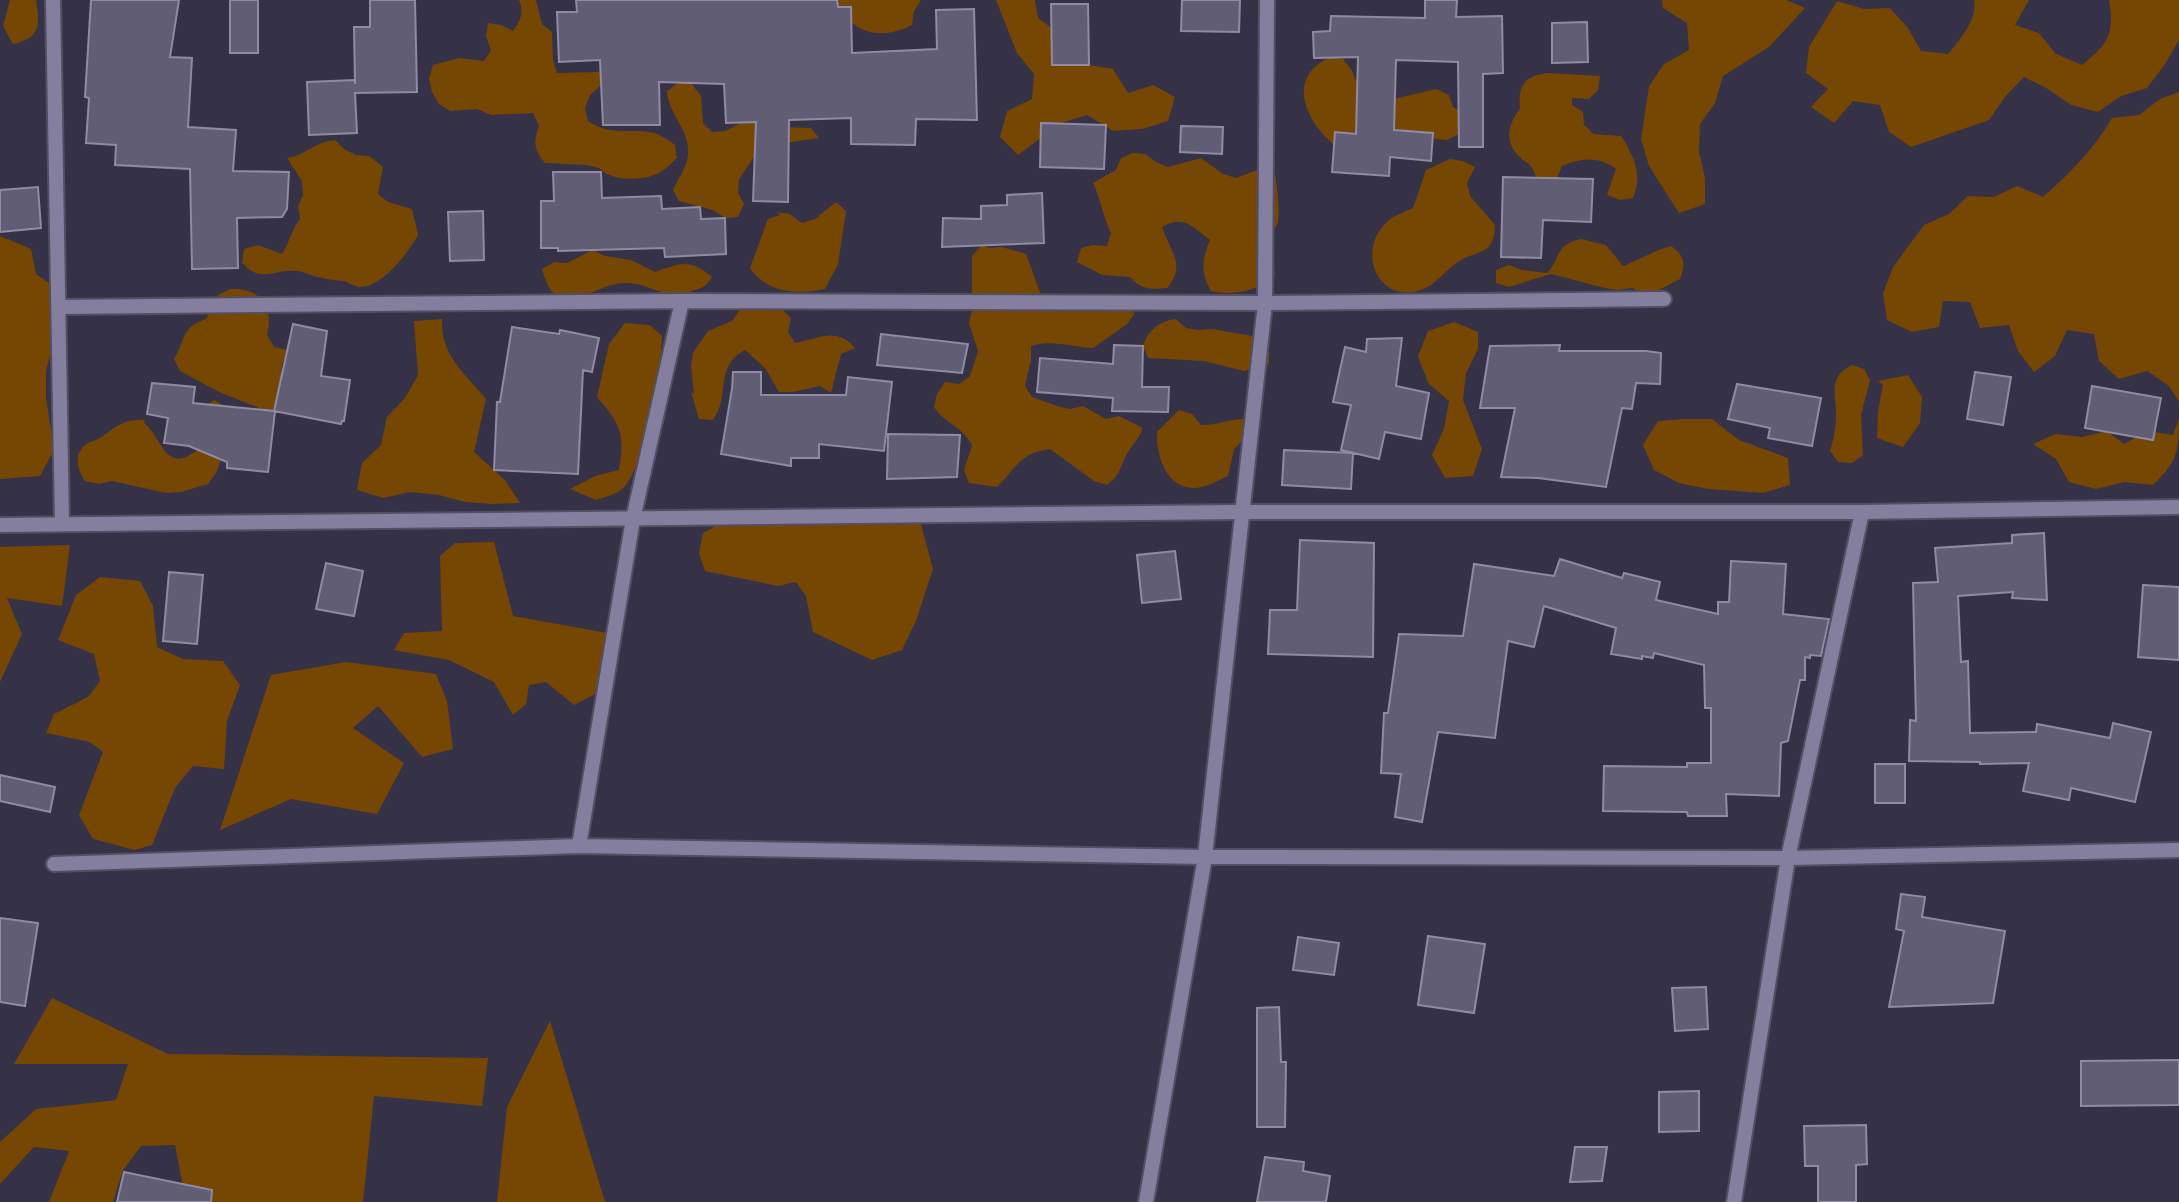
<svg xmlns="http://www.w3.org/2000/svg" width="2179" height="1202" viewBox="0 0 2179 1202" font-family="Manrope,sans-serif">
	<rect width="100%" height="100%" fill="#353146"/>
	<!-- green -->
	<path fill="#764703" d="M10,0H36C40,25 41,38 13,44L3,26Z
		M519,0H536L542,24L552,32L553,60L557,73L597,72L623,66L590,95L585,108L588,121C607,135 627,129 649,132C659,133 667,139 675,145L677,158C670,164 663,173 654,175C638,181 611,181 599,168L586,165L545,163C534,150 533,142 539,126L533,113L491,115L477,109L450,111L439,104L432,92L429,78L433,65L459,58L484,61L491,50L486,36L488,23L501,25L513,31C521,20 524,12 519,0Z
		M837,0H921L914,11L912,25C890,36 867,38 848,19C842,13 838,9 837,0Z
		M996,0H1035L1038,18L1060,34L1064,61L1113,69L1128,93L1153,85L1175,97L1168,121L1142,129L1113,131L1087,115L1061,123L1018,155L1000,137L1007,111L1032,99L1034,74L1017,53Z
		M1662,0H1786L1805,8L1769,47L1723,76L1715,103L1700,124L1699,152L1705,178V204L1679,213L1649,166L1641,139L1649,86L1664,64L1689,50L1687,23L1663,8Z
		M1974,0H2029L2015,25L2039,33L2056,54L2082,65C2108,44 2115,34 2109,0H2179V40L2165,64L2147,88L2121,96L2098,112L2071,105L2048,89L2024,77L2005,97L1989,120L1911,147L1889,132L1880,105L1853,101L1834,123L1811,107L1828,89L1806,73L1809,47L1837,1L1864,9L1890,8L1908,28L1921,51L1948,54C1959,41 1978,18 1974,0Z
		M1330,57L1343,59L1351,69L1361,91L1385,101L1436,89L1449,95L1453,107L1464,113L1476,130L1457,135L1447,140L1420,137L1393,130L1341,150C1309,128 1282,79 1330,57Z
		M1548,73L1600,76L1598,90L1589,99L1572,98V105L1583,112L1584,125L1594,134L1621,136C1634,155 1643,176 1633,198L1620,200L1607,195L1616,169C1599,156 1581,158 1562,166L1557,178L1541,191C1538,183 1535,171 1530,165C1527,162 1523,161 1521,158C1504,143 1507,125 1520,109C1518,85 1524,76 1548,73Z
		M678,83H691L701,96L703,123L712,132L725,131L747,120L785,127L811,128L819,138L778,144L755,155L739,179L738,193L744,204L738,217L725,218L713,210L679,201L673,190C678,178 688,166 688,153C690,130 668,114 667,91Z
		M2179,92V402L2169,386L2147,371L2119,379L2099,361L2094,334L2067,330L2055,356L2034,372L2018,351L2009,325L1980,328L1970,302L1943,301L1939,327L1912,332L1887,320L1883,293L1893,267L1924,225L1949,214L1968,196L1994,197L2017,186L2043,197C2070,173 2094,149 2112,118L2139,115L2160,99Z
		M335,140L344,149L356,155L369,156L383,167L378,194L388,202L412,209L418,235C408,253 382,288 359,287C355,286 349,283 344,281C337,280 330,280 323,278C313,277 306,272 297,271C273,269 262,284 242,263L244,249L258,245L282,254C290,242 291,230 300,219L298,206L303,195L302,181L287,158C307,155 313,142 335,140Z
		M1133,153L1145,154L1156,162L1168,167L1201,158L1223,174L1236,178L1260,169L1274,171C1277,180 1280,212 1278,221C1277,227 1272,231 1270,237C1268,248 1275,264 1275,276C1259,291 1232,296 1211,291C1200,272 1202,259 1210,240C1191,226 1185,215 1162,227C1170,251 1187,265 1167,288C1150,290 1141,289 1130,277L1102,275L1077,262L1081,248L1093,245L1107,246L1111,233C1103,217 1101,200 1093,183L1116,170L1121,158Z
		M1450,159L1463,161L1475,167L1467,183L1470,196L1495,225C1494,254 1482,249 1461,260C1445,269 1437,286 1418,291C1375,302 1356,247 1389,220C1395,215 1405,212 1413,208L1426,170Z
		M836,202L846,211L838,264L825,289C797,295 767,293 750,268L768,219L780,215L777,212L790,214L802,223L815,219Z
		M0,236L31,249L36,274L58,289L53,344L46,371V398L54,450L40,476L0,479Z
		M1581,239L1606,245L1623,266C1640,260 1654,250 1671,246C1685,256 1686,264 1680,279L1655,292H1641L1632,288L1618,290L1605,288L1551,274L1509,287L1496,283V270L1509,265L1522,270L1547,273C1562,257 1554,245 1581,239Z
		M982,245L989,248L1002,247L1026,254L1040,292L1047,303L1058,310L1085,307L1123,308L1135,313L1127,324L1093,348C1073,347 1049,339 1031,346V360L1025,386L1032,397L1057,406L1070,409L1083,406L1106,419L1119,416L1143,428C1139,439 1134,443 1128,452C1119,467 1122,474 1107,485L1094,481L1050,449C1020,453 1016,468 997,487L969,483L964,470L972,445C962,426 945,424 934,407L937,394L945,382L959,384L970,376L978,351L969,323L972,310V256Z
		M593,250L605,256L631,260L655,272C681,263 690,258 712,277C705,288 703,287 692,291C664,302 650,282 625,283C592,283 557,327 542,269L554,262L567,263Z
		M230,289C261,288 274,306 267,335L274,347L287,350L282,364L279,404L269,412L217,391L180,371L174,359C186,339 181,327 206,319L218,295Z
		M760,293L772,300L791,318L788,332L795,343C819,339 836,326 855,348L841,354L831,393L820,386L793,392H779L765,368L745,350C714,366 731,395 713,420L699,419L691,392L694,394L691,366L693,353L701,341L708,331L732,321L747,299Z
		M442,319C441,357 464,372 486,399L474,452L505,480L520,503L493,504L465,502L439,495L410,492L383,498L357,490L362,463L381,445L387,417L405,398L418,375L414,321Z
		M1176,319L1186,328L1198,330L1212,329L1264,338L1269,350V364L1244,371L1204,361L1148,358L1143,346C1148,330 1159,321 1176,319Z
		M1454,322L1478,332V349L1466,373L1463,400L1482,449L1473,476L1445,478L1432,455L1444,429L1449,401L1428,383L1418,356L1428,331Z
		M625,323L650,325L662,336C661,371 647,460 625,486C619,494 605,497 596,500L570,489L595,476L619,470C625,433 621,425 597,397L609,344Z
		M1852,365L1864,369L1870,380L1861,415L1863,455L1852,463L1838,462L1830,451C1834,438 1836,426 1836,412C1835,391 1829,376 1852,365Z
		M1908,375L1922,397L1920,423L1903,447L1877,438L1878,411L1883,385L1878,381Z
		M214,400L226,407L220,446L221,460L216,473L208,484L181,492L166,493L112,481L99,484L85,481C78,470 73,456 85,445C88,442 95,441 100,438C116,427 124,418 145,420L144,423C164,439 165,478 201,447L204,407Z
		M1179,410L1192,414L1201,425C1219,426 1234,416 1252,420L1244,439L1234,449L1228,476C1219,480 1210,485 1202,487C1168,494 1156,458 1157,432Z
		M1684,419H1712L1739,440L1788,458L1790,485L1763,493L1708,489L1679,483L1654,470L1643,445L1658,421Z
		M2179,419C2179,453 2177,462 2153,485L2124,482L2096,489L2069,482L2056,459L2033,444L2055,434L2082,437L2107,431L2124,444L2147,431L2173,435Z
		M736,515L920,521L933,569L916,621L902,650L872,660L813,632L806,596L796,582L778,586L705,571L699,553L703,533Z
		M494,542L513,616L607,633L618,669L609,687L574,705L546,682L529,685L526,704L513,715L494,682L449,660L394,650L404,633L442,631L440,556L455,543Z
		M70,545L62,606L7,598L22,634L0,682V547Z
		M100,577L140,581L153,606L157,647L183,659L223,661L240,685L227,721L224,769L193,766L175,788L152,845L135,850L93,839L79,815L103,752L90,742L46,733L54,714L88,697L100,681L94,654L58,640L76,595Z
		M346,662L436,674L447,701L453,749L422,757L378,706L353,728L404,763L377,814L291,799L220,830L271,675Z
		M52,998L168,1054L488,1058L482,1106L374,1096L363,1202H177L182,1181L175,1145L141,1146L123,1170L113,1202H49L69,1151L34,1147L0,1184V1142L36,1109L116,1100L128,1064H14Z
		M550,1021L605,1202H497L507,1107Z"/>
	<!-- building -->
	<path fill="#615d74" stroke="#8f8ba4" stroke-width="2" d="M91,0H179L170,57L192,58L188,127L236,130L233,171L289,172L287,209L282,217L237,218L238,268L192,269L190,169L115,165L116,145L86,143L89,98L85,97Z
		M230,0H258V53H230Z
		M370,0H415L417,92L355,93L357,133L309,135L307,82L355,80V84L354,27H370Z
		M576,0H837L838,7H851L852,53L937,49L936,10L974,9L977,120L916,119L915,145L851,144V118L789,120L788,202L753,201L756,122L726,123L724,84L659,82L660,125H603L600,60L559,62L557,12H577Z
		M1182,0H1240L1239,32L1181,31Z
		M1425,0H1457L1456,17L1502,16L1503,73L1483,74V147H1459L1458,62L1396,60L1394,130L1433,133L1431,161L1390,157L1389,176L1332,172L1335,132L1356,134L1358,57L1314,58L1313,32L1330,31L1331,16L1425,18Z
		M1051,4H1088L1089,65H1052Z
		M1587,22L1588,62L1552,63V23Z
		M1041,123L1106,125L1104,169L1040,167Z
		M1181,126L1223,127L1222,154L1180,152Z
		M553,172H601L602,198L661,196L662,209L700,207L701,219L725,218L726,254L665,257L664,248L558,251V248H541V201H554Z
		M1503,177L1593,179L1591,222L1543,220L1541,258L1501,257Z
		M38,187L41,228L0,232V190Z
		M1042,193L1044,243L942,247L943,218L981,219V206L1007,205V195Z
		M483,211L484,260L450,261L448,212Z
		M293,324L327,331L321,376L350,380L344,421H342L341,424L274,411Z
		M512,327L559,334L560,330L599,338L592,372L583,370L578,474L494,470L497,402H500Z
		M881,334L968,344L962,373L877,365Z
		M1402,338L1396,386L1429,393L1421,439L1385,432L1379,459L1341,450L1351,405L1333,402L1345,347L1366,352L1367,339Z
		M1114,345L1143,346L1142,387H1169L1168,412L1112,411L1113,398L1037,392L1040,358L1113,364Z
		M1560,345L1559,351H1646L1661,353L1660,384L1636,383L1632,409L1622,408L1606,487L1538,478L1501,477L1515,408H1480L1490,346Z
		M733,372H761V395H846L848,377L892,382L884,451L819,444V458H791V466L721,454L732,389Z
		M1975,372L2011,377L2003,425L1967,419Z
		M152,383L195,387L193,403L275,411L268,472L227,468V462L189,446L164,443L168,418L147,414Z
		M1737,384L1821,398L1812,446L1768,438L1770,428L1728,419Z
		M2092,386L2161,398L2153,440L2085,428Z
		M888,434L960,435L957,477L887,479Z
		M1284,450L1353,453L1351,489L1282,485Z
		M2044,533L2047,600L2012,598L2013,592L1958,596L1961,662L1968,661L1970,733L2036,732L2037,724L2110,738L2113,723L2151,732L2135,802L2071,788L2069,800L2023,791L2029,763L1980,764V762L1909,761L1910,720L1916,721L1913,583L1938,582L1935,548L2012,543V535Z
		M1300,540L1374,543L1373,657L1268,654L1270,610H1297Z
		M1175,551L1181,599L1142,603L1137,555Z
		M1560,559L1622,578L1624,573L1660,582L1656,600L1718,614V602H1729L1731,561L1786,564L1783,614L1829,619L1821,656L1810,655V658L1805,657V680H1800L1788,741L1781,743L1779,796L1726,794L1727,816H1688L1687,812L1603,811L1604,766L1687,767V763H1711V708H1705L1704,665L1654,653L1653,658L1642,656V659L1611,654L1616,628L1544,606L1534,647L1508,641L1495,738L1438,732L1422,822L1395,817L1401,774L1381,773L1384,713H1388L1399,634L1463,636L1474,564L1554,576Z
		M326,563L363,571L354,616L316,609Z
		M169,572L203,575L197,644L163,641Z
		M2143,585L2179,587V660L2138,657Z
		M1875,764H1905V803H1875Z
		M0,775L55,787L50,812L0,801Z
		M1901,894L1925,897L1922,917L2005,931L1993,1003L1889,1007L1904,931L1896,929Z
		M0,918L38,923L25,1006L0,1002Z
		M1428,936L1485,944L1474,1013L1418,1005Z
		M1298,937L1339,943L1334,975L1293,970Z
		M1706,987L1708,1029L1675,1031L1672,988Z
		M1279,1007L1281,1062H1286L1285,1127H1257V1008Z
		M2179,1060V1105L2081,1106V1061Z
		M1699,1091V1131L1659,1132V1092Z
		M1866,1125L1867,1164L1856,1165V1202H1818V1166H1805L1804,1126Z
		M1575,1147H1607L1602,1181L1570,1182Z
		M1265,1157L1304,1162L1303,1171L1330,1176L1326,1202H1257Z
		M124,1172L212,1190L211,1202H117Z"/>
	<g fill="none" stroke-linecap="round" stroke-linejoin="round">
		<!-- minor casing -->
		<g stroke="#534f63" stroke-width="18">
			<path id="minor" d="M53,0L62,523
				M58,307L682,301L1265,303L1664,299
				M579,846L633,519L682,301
				M54,864L579,846L1205,857L1788,858L2179,850
				M1146,1202L1205,857L1265,303L1267,0
				M1734,1202L1788,858L1862,512"/>
		</g>
		<!-- tertiary casing -->
		<g stroke="#534f63" stroke-width="18">
			<path id="tertiary" d="M0,525L1242,512H1862L2179,507"/>
		</g>
		<!-- minor -->
		<use href="#minor" stroke="#857f9f" stroke-width="14"/>
		<!-- tertiary -->
		<use href="#tertiary" stroke="#857f9f" stroke-width="14"/>
	</g>
</svg>
